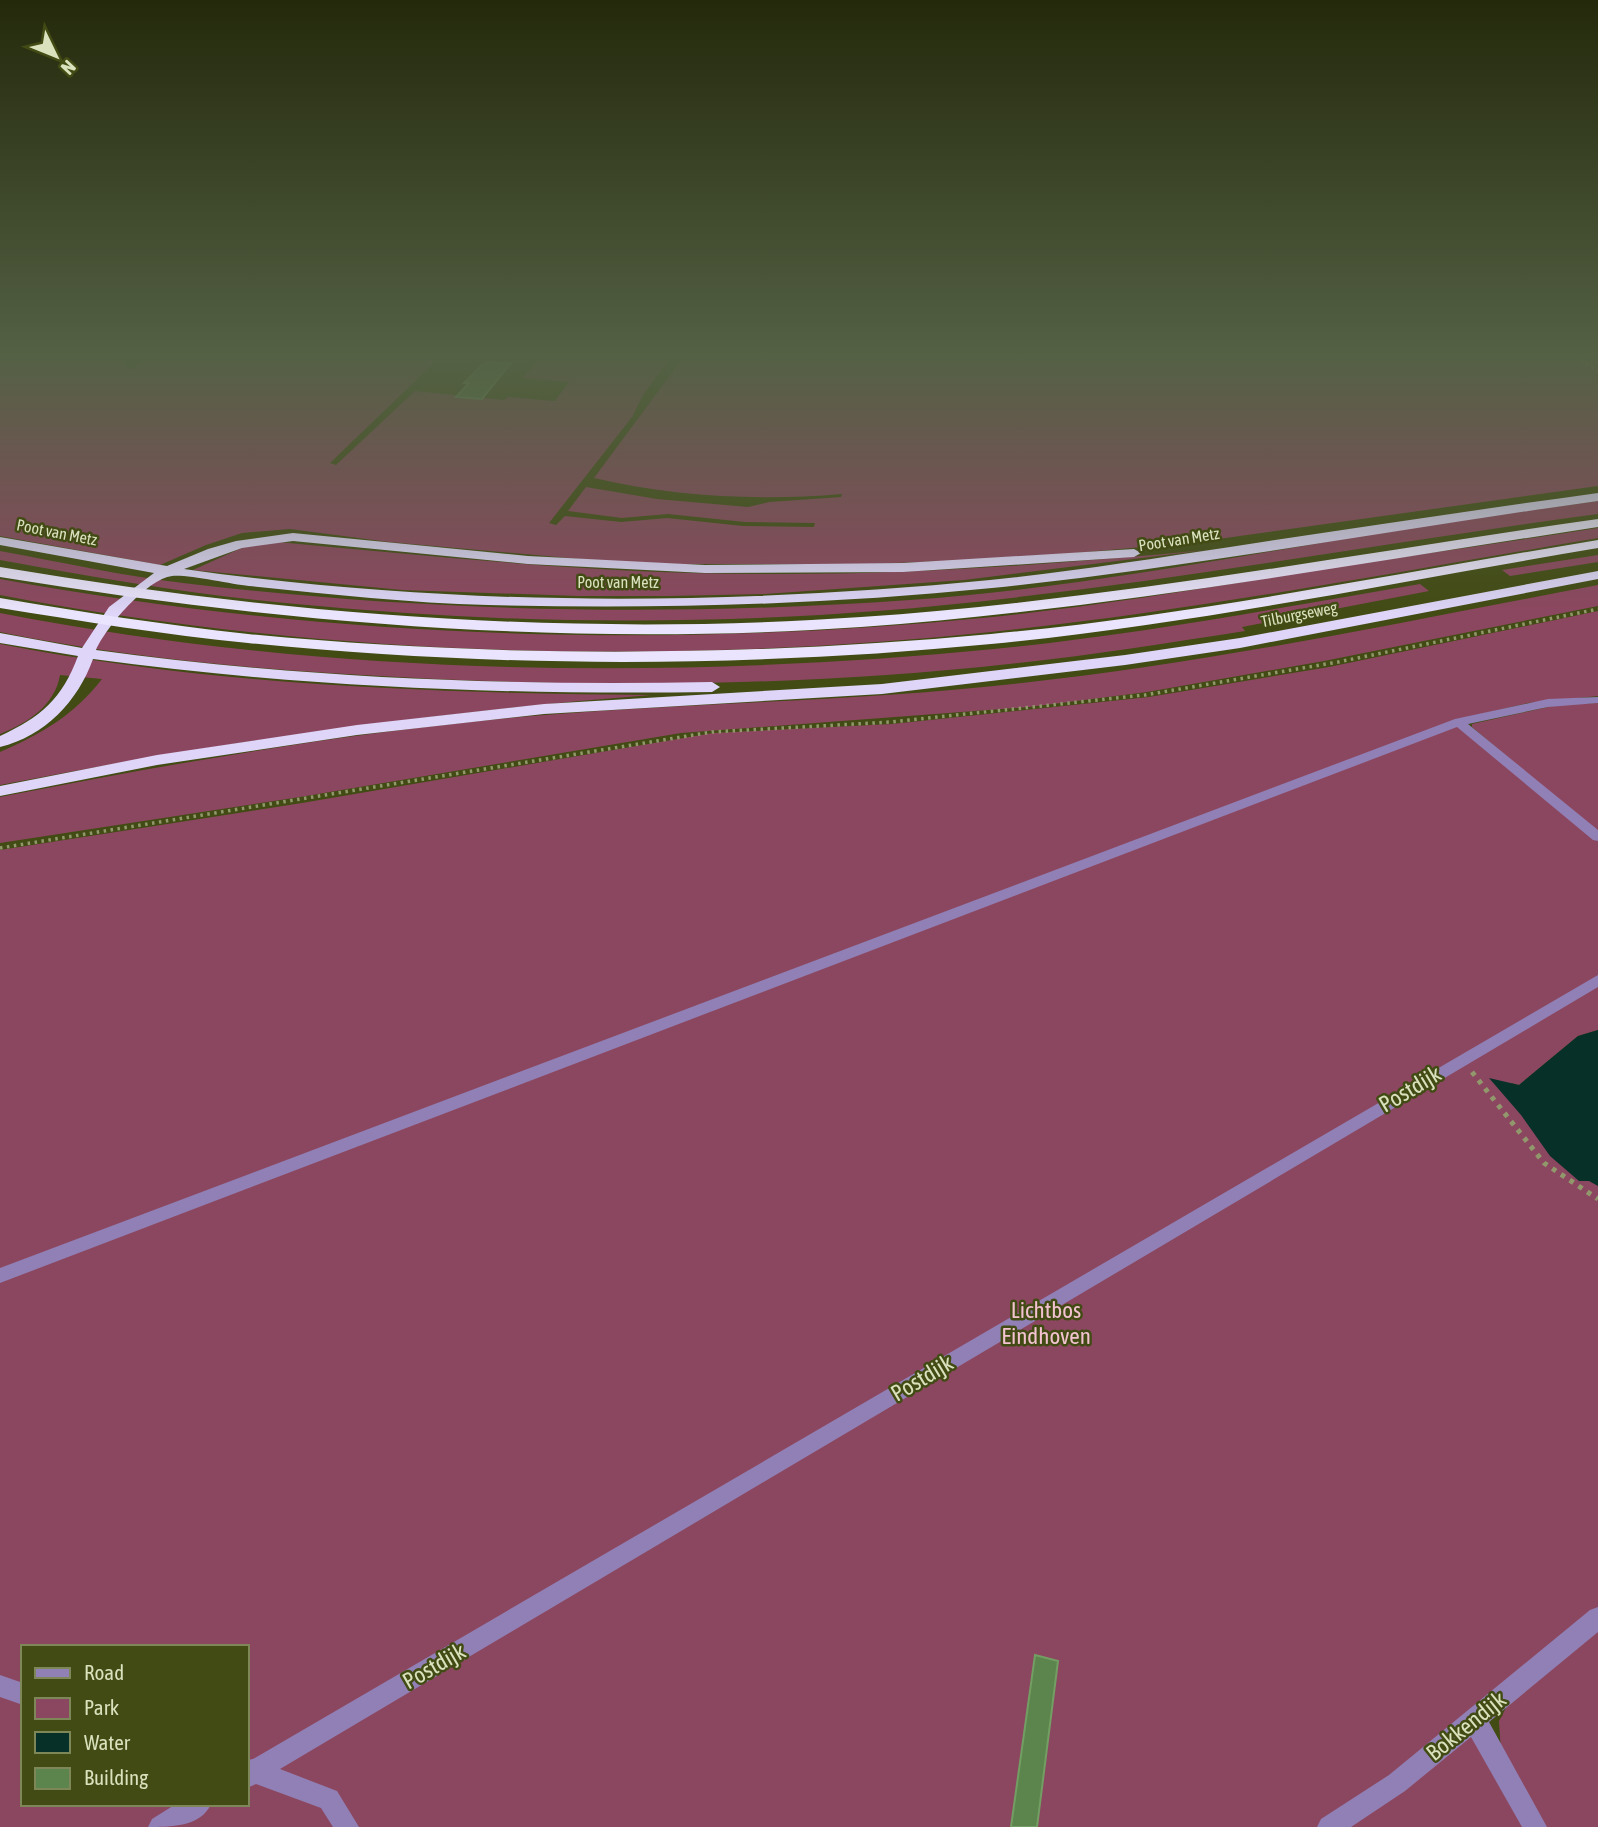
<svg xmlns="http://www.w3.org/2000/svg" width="1598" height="1827" viewBox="0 0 1598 1827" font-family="'Asap Condensed',sans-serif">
	<rect width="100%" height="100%" fill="#424b14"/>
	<!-- green -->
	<path fill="#8c4760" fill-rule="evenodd" d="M0,358H119L131,369L156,358H439L330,463L336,465L415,391L504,400L508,397L555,401L569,382L522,378L538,362L537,358H670L643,395L632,417L549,523L556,525L565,516L621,522L667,518L743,526L814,527L815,523L745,522L668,514L622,518L568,511L586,487L657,499L748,507L769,502L841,497L842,494C760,501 675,497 594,478L683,358H811L819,362L824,358H1598V486L1197,542L1020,558L871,564H676L591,560L389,542L290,529L242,533L206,545L160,565L0,536Z
		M1598,501V514C1357,546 1119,592 877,611C685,626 488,623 296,604C196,595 98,578 0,560V551C61,562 122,576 183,583C424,612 668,617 910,600C1079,588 1246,555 1414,527C1475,517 1537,510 1598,501Z
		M1598,528V538C1396,572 1194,611 991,632C662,666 325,657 0,595V579C322,638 656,650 982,618C1092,607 1201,589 1310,571C1406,556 1502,543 1598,528Z
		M278,542C439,557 601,574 763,574C911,575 1059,564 1206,550L964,580L765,594L669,596H578L402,590L193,570L246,546Z
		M1598,555V562L1510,576L1502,570Z
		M1420,584L1429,591L1242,627L1245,631C1167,643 1088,656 1009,664C809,686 600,688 399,677C265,670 132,659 0,632V613C323,676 667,681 994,649C1137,635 1278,608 1420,584Z
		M1598,585V606L1324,661L1147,692L1029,707L681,733L300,797L0,843V797C180,762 362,730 545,715C704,702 864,701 1022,683C1216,662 1407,621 1598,585Z
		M1598,611V696L1528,703L1460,719L1598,835V1030L1578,1036L1519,1085L1511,1083L1598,1154V1625L1482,1720L1501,1752L1499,1721L1509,1702L1598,1629V1827H0V850L302,803L713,733L892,724L1149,697L1329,667ZM23,1647H247V1804H23Z
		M0,644C215,686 433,693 651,695C432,712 216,743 0,785V752C43,733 73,716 102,679L60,675C55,705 28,723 0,734Z
		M1598,703V833L1472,727V724L1557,705Z"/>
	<!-- water -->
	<path fill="#073029" d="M1598,1030V1186L1589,1181H1579L1550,1156L1521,1115L1489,1078L1519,1085L1578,1036Z"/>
	<!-- building -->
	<path fill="#5b854c" stroke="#739e63" stroke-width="2" d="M485,362L511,363L482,399L456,397L469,383H464Z
		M1035,1655L1058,1661L1037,1827H1011Z"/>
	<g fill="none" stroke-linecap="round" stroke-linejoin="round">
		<!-- path-far2 -->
		<path stroke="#91996c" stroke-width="2.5" stroke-dasharray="2.5 3.5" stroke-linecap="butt" d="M1576,358L1598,371"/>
		<!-- path-far1 -->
		<path stroke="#91996c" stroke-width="3.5" stroke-dasharray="2.5 4.5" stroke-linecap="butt" d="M0,848L712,732L891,722L1145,695L1338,662L1598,609"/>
		<!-- path -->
		<path stroke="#91996c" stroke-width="5" stroke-dasharray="4.5 6" stroke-linecap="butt" d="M1472,1072L1544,1163L1598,1199"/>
		<!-- minor -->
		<path fill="#9080b5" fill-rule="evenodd" d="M1598,697V703L1548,707L1468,724L1598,830V841L1593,840L1457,727L0,1283V1268L1455,719L1548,699Z
			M1598,975V987L280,1769L337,1791L359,1827H333L321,1808L256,1784L247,1788V1760L253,1759Z
			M1598,1607V1632L1489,1722L1547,1827H1522L1471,1737L1405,1791L1351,1827H1317L1321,1819L1389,1775L1590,1610Z
			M0,1675L23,1683V1705L0,1697Z
			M176,1804H211C201,1827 170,1827 148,1827L152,1819Z"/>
		<!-- trunk -->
		<path fill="#ded5f8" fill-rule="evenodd" d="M1598,493V501C1396,529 1195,567 992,588C824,605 656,609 488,605C408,603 328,594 249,586C231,584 186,574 172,576C147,579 106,627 96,650C301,678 505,686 712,682L720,687L712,692C504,695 299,687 93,659C78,701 45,736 0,747V736C41,717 62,699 78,656L0,643V633L82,648L109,607L154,573L0,545V537L167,566L208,549L236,541L293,533L528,556L705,565L903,563L1134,549L1141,553L1134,557L903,572L705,573L528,564L293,541L242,548L184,569C450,607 723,606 990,580C1070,572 1150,559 1230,547C1353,528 1475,510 1598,493Z
			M1598,571V579L1240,648L1125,665L882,694L544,714L357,735L157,765L0,796V786L157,755L357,725L544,704L882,684L1125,655L1240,638Z"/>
		<!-- motorway -->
		<path fill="#ebe4fe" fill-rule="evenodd" d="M1598,519V527C1353,564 1109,609 861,627C572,647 285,624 0,577V567C285,615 572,637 861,617C1109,600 1353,554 1598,519Z
			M1598,540V548C1396,582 1195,624 991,644C744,668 495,668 248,643C165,635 82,621 0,608V598C82,612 165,625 248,634C495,658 744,657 991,634C1195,615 1396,573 1598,540Z"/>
	</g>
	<!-- sky -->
	<linearGradient id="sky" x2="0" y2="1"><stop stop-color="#24290b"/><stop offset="0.58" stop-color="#546145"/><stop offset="1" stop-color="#546145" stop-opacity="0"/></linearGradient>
	<rect width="1598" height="614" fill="url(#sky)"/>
	<g text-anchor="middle" stroke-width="5" stroke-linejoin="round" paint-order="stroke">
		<!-- far-street labels -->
		<g font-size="16" fill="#d9e1bd" stroke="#424b14">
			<text transform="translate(57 532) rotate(11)" y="6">Poot van Metz</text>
			<text transform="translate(1179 539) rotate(-9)" y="6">Poot van Metz</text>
			<text x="618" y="588">Poot van Metz</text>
			<text transform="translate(1299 614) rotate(-11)" y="6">Tilburgseweg</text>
		</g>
		<!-- near-street labels -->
		<g font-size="23" fill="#d9e1bd" stroke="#424b14">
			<text transform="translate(1410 1089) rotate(-31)" y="8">Postdijk</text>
			<text transform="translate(922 1378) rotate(-31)" y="8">Postdijk</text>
			<text transform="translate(434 1666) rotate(-30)" y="8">Postdijk</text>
			<text transform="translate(1466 1726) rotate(-39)" y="8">Bokkendijk</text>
		</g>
		<!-- near-park labels -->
		<g font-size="23" fill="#f2c2d1" stroke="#424b14">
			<text x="1046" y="1318">Lichtbos<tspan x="1046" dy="26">Eindhoven</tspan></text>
		</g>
	</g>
	<!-- legend -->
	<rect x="21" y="1645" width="228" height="161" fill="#424b14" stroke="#7e8758" stroke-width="2"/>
	<rect x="35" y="1668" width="35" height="10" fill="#9080b5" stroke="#7e8758" stroke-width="2"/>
	<text x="84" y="1680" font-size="21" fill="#d9e1bd">Road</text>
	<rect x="35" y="1698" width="35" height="21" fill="#8c4760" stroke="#7e8758" stroke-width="2"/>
	<text x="84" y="1715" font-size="21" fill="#d9e1bd">Park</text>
	<rect x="35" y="1732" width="35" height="21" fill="#073029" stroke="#7e8758" stroke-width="2"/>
	<text x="84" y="1750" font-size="21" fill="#d9e1bd">Water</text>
	<rect x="35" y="1768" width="35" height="21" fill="#5b854c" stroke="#7e8758" stroke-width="2"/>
	<text x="84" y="1785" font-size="21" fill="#d9e1bd">Building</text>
	<!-- north arrow -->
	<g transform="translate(56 56) rotate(133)" stroke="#424b14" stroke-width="5" paint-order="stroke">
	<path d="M0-5L12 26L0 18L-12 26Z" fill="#d9e1bd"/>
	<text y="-10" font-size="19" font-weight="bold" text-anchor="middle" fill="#d9e1bd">N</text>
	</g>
</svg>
